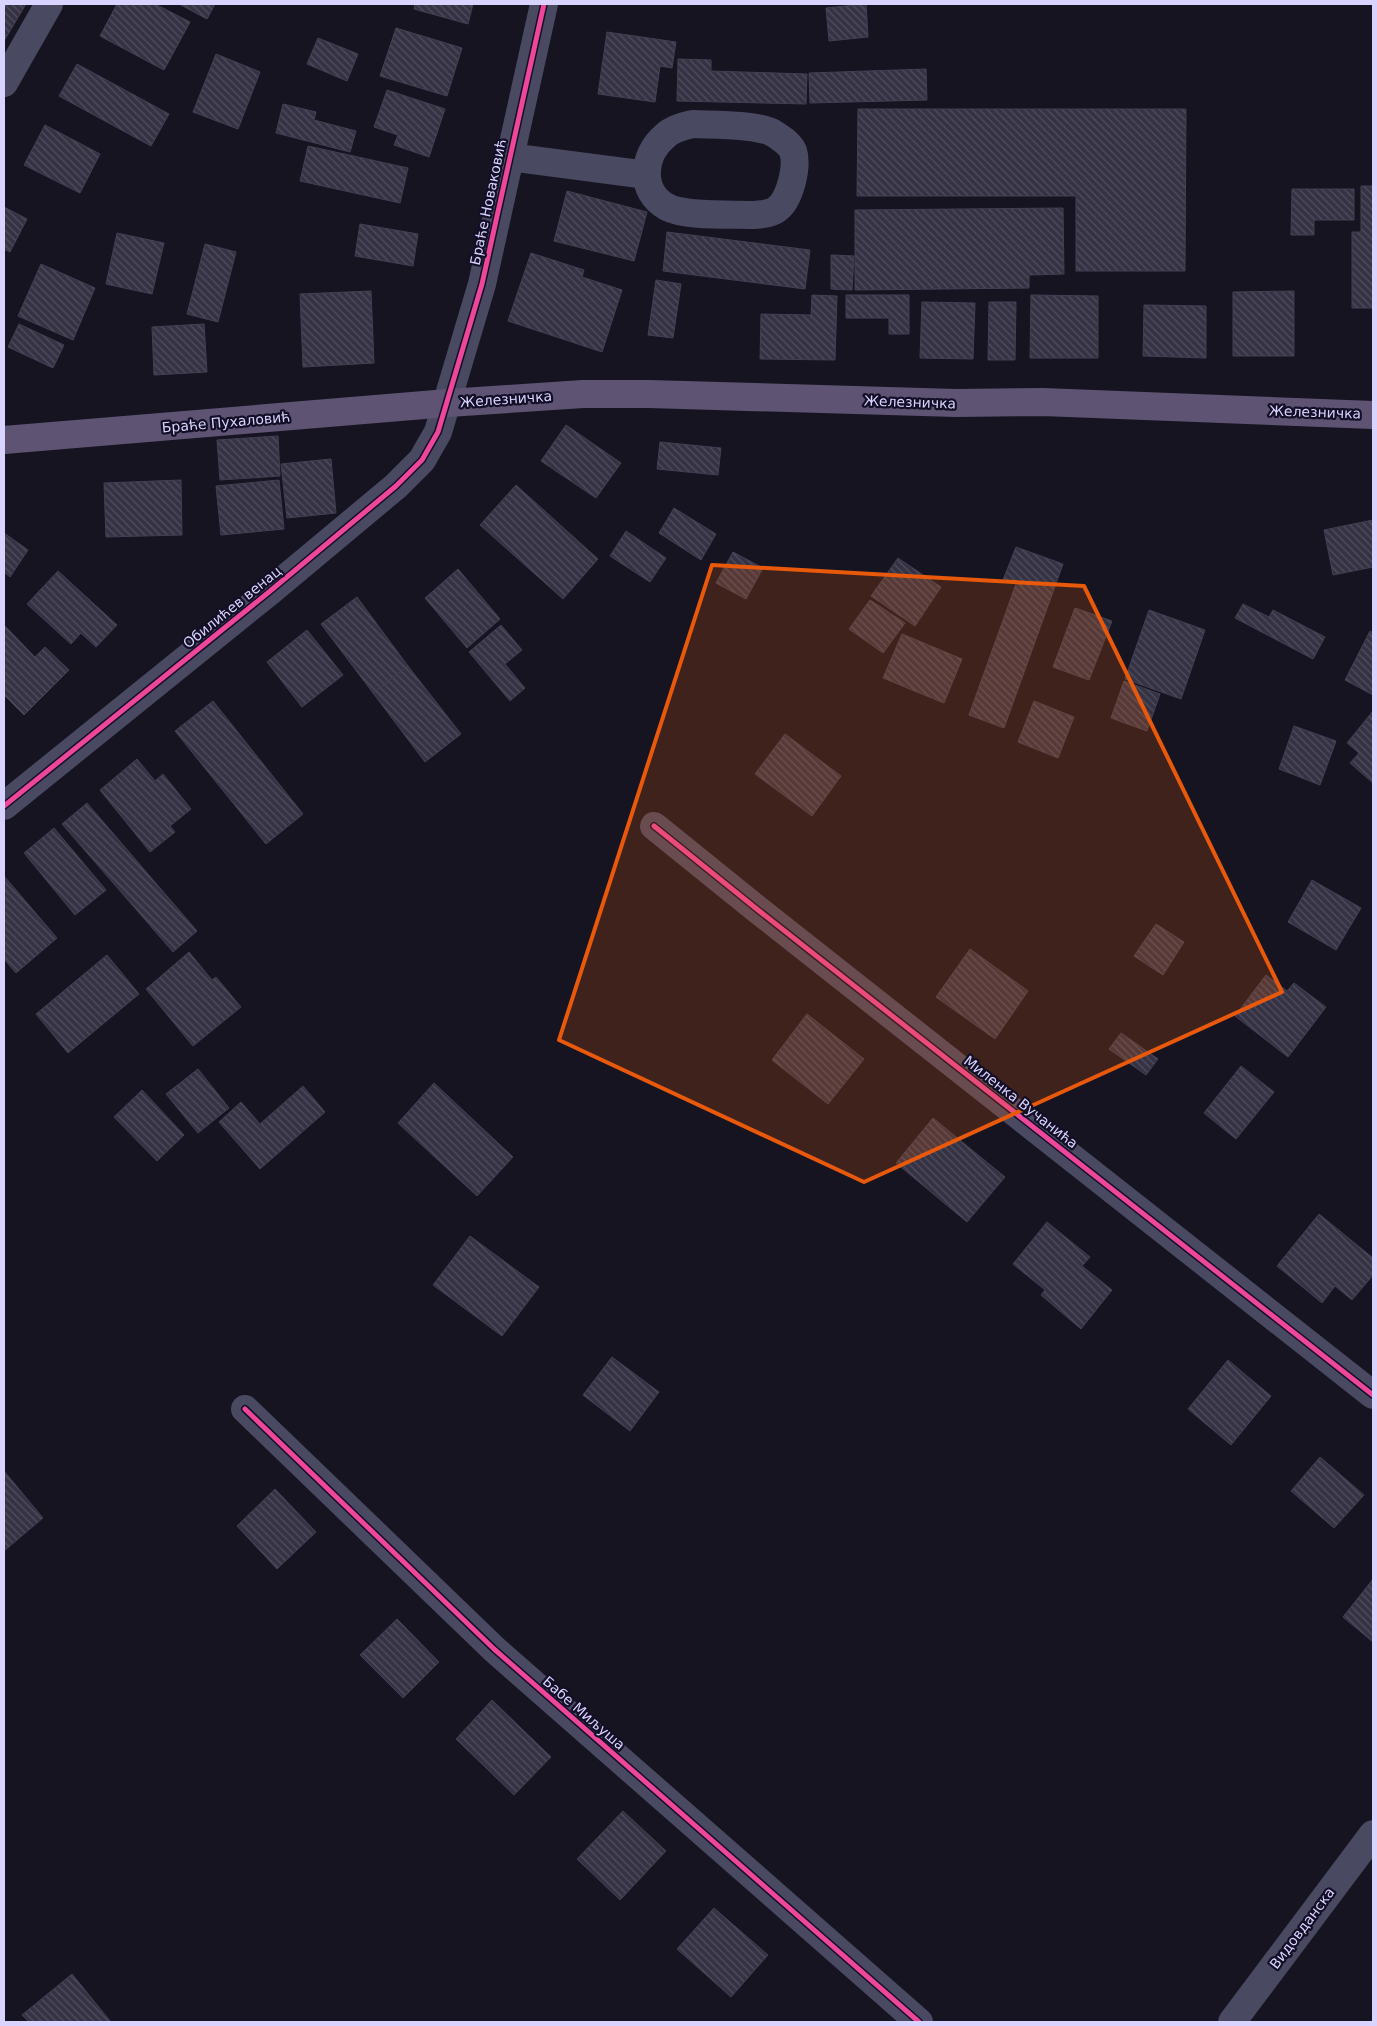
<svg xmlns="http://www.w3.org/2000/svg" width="1377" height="2026" viewBox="0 0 1377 2026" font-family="'DejaVu Sans',sans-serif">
	<defs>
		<pattern id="building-back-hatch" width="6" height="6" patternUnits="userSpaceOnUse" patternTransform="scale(1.25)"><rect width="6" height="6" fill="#343243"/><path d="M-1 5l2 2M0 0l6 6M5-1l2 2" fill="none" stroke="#514f5f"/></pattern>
	</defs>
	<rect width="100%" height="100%" fill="#161421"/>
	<!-- building -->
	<path fill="url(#building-back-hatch)" stroke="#433f54" d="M4,4H26L4,41Z
		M117,4H155L190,22L164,70L100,36Z
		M179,4H215L207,19Z
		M415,4H473L468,24L414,9Z
		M866,4L868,37L829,41L826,8Z
		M396,28L462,48L447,96L380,76Z
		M607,32L676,42L672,68L660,66L655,102L598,94Z
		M318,38L358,54L347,81L307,64Z
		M216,54L260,72L238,129L193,112Z
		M678,59L711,60V71L807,74L806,104L677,101Z
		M77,64L169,114L151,146L59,96Z
		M926,69L927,100L810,103L809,73Z
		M387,90L445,109L429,157L394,145L398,135L374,127Z
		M283,104L316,112L314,120L356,131L350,152L276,133Z
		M858,109H1186L1185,271H1076V196H857Z
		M45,125L100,154L80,193L24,165Z
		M308,146L408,168L400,203L300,181Z
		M1361,186H1373V308H1352V232H1361Z
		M1292,189H1354V220H1314V235H1291Z
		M567,191L647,212L634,261L554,241Z
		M4,207L27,219L10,252L4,249Z
		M1063,208L1064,274L1029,275V288L855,290V210Z
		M360,224L418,234L413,266L355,256Z
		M667,232L810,250L805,289L663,271Z
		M117,233L164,243L152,294L106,284Z
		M205,244L236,252L218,322L187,314Z
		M531,253L584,270L582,277L622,290L602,352L508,321Z
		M831,255L854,256L852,290L831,289Z
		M41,264L95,288L73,340L18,316Z
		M656,280L681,284L673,338L648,335Z
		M371,291L374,363L303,367L300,294Z
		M1294,291V356H1233V292Z
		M812,295L837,296L835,360L760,359L761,314L811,315Z
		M846,295H909V334H889V318H846Z
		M1031,295L1098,296V358H1030Z
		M922,302L975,303L973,359L920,358Z
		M989,302H1016L1015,360H988Z
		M1144,305L1206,306V358L1143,356Z
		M19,324L64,345L53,368L8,347Z
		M204,324L207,372L154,375L152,327Z
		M566,425L621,463L596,498L541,461Z
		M278,436L280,476L220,480L217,440Z
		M660,442L721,448L718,475L657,469Z
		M331,459L336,513L287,518L281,464Z
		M181,480L182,535L106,537L104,483Z
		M279,480L284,529L221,535L216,486Z
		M516,485L598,559L563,599L480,525Z
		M674,508L716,534L701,560L659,533Z
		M1373,520V567L1333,575L1324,530Z
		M626,531L666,558L650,582L610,556Z
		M4,533L28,550L10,577L4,572Z
		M1016,547L1063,564L1004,728L969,715L1016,584L1003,580Z
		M733,552L763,568L746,599L716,583Z
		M898,558L941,587L915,626L871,596Z
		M458,569L500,619L467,648L425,598Z
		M58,571L117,625L96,647L81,633L71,644L27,604Z
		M357,597L408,666L373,693L321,624Z
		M870,600L905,623L883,653L849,629Z
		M1243,604L1269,617L1273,610L1325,637L1313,659L1235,618Z
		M1075,608L1112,621L1089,680L1053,667Z
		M1149,610L1205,630L1181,699L1125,679Z
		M4,625L35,657L45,647L69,670L24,715L4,695Z
		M501,625L522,650L505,664L525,688L510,701L469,652Z
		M307,630L343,675L302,707L267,662Z
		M1370,631L1373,633V695L1345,680Z
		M902,634L962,659L944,703L883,678Z
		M408,666L461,734L425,762L373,693Z
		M1124,681L1160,694L1147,731L1111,718Z
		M213,701L303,814L266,844L175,731Z
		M1034,701L1074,717L1058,758L1018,742Z
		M1373,711V783L1350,763L1359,753L1347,743Z
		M1294,726L1336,741L1320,785L1279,769Z
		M785,734L841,776L812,816L755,774Z
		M137,759L155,781L163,774L191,809L170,826L175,832L150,852L100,790Z
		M87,803L197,931L173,952L62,824Z
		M54,828L106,890L75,915L24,853Z
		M4,876L57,938L16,973L4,959Z
		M1312,880L1361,908L1336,950L1288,922Z
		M1156,924L1184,942L1163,975L1134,956Z
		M970,949L1028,991L995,1039L936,997Z
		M189,952L212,980L216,977L241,1007L193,1046L146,989Z
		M107,955L139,994L68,1053L36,1014Z
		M1266,975L1287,991L1294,983L1326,1007L1288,1057L1235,1016Z
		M807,1014L864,1059L828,1104L772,1060Z
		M1121,1033L1158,1059L1146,1075L1109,1049Z
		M1241,1066L1274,1092L1236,1139L1204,1113Z
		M198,1069L229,1108L198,1133L166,1094Z
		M434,1083L513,1157L477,1196L398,1123Z
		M303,1086L325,1112L260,1169L219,1122L241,1102L260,1124Z
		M142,1090L184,1135L157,1161L114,1117Z
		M933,1118L1005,1177L967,1222L896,1163Z
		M1319,1214L1373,1258V1275L1352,1300L1335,1286L1322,1303L1277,1266Z
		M1047,1222L1090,1257L1082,1266L1112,1290L1081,1329L1041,1295L1045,1290L1013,1264Z
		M470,1236L539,1287L502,1336L433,1285Z
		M612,1357L659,1392L630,1431L583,1395Z
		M1228,1360L1271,1396L1231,1445L1188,1409Z
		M1320,1457L1364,1495L1334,1528L1291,1491Z
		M4,1471L43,1518L4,1551Z
		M275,1489L316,1532L277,1569L237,1526Z
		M1373,1579V1642L1343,1617Z
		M397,1619L439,1662L403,1698L360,1655Z
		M492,1700L551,1757L514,1795L456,1739Z
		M623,1811L666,1851L620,1900L577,1859Z
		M714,1908L768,1955L731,1997L677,1949Z
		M72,1974L111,2022H29L22,2015Z"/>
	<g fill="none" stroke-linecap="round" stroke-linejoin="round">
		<!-- minor -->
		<path stroke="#4a4962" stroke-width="28" d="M4,83L49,4
			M693,124C713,125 757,124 773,133C781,138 789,143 793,151C798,166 790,200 777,209C771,214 762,214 755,215C733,214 685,217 667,207C639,192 642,155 665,136C672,129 683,126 693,124Z
			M509,157L647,175
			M4,806L269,592L396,486L422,460L438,432L482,284L544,4
			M654,826L758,910L1373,1395
			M245,1409L494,1649L919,2022
			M1232,2022L1373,1834"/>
		<!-- major -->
		<path stroke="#5e5373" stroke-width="28" d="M4,440L448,403L583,394H649L956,403L1043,402L1373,415"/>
		<!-- cycleway casing -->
		<g stroke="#130f26" stroke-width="8">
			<path id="cycleway" d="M4,806L269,592L396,486L422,460L438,432L482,284L544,4
				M654,826L758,910L1373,1395
				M245,1409L494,1649L919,2022"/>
		</g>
		<!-- cycleway -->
		<use href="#cycleway" stroke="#ed469a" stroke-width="5"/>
	</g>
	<!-- marked area -->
	<path fill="#e8590c" fill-opacity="0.2" stroke="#e8590c" stroke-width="4" stroke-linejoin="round" d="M712,565L1084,586L1282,992L864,1182L559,1040Z"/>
	<g text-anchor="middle" stroke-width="4.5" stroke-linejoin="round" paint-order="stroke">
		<!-- street labels -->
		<g font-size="14" fill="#d9d4ff" stroke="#130f26">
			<text transform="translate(488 202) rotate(-78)" y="5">Браће Новаковић</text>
			<text transform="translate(506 399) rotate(-4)" y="5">Железничка</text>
			<text transform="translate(910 402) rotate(2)" y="5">Железничка</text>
			<text transform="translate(1315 412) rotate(2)" y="5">Железничка</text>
			<text transform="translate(226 422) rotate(-5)" y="5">Браће Пухаловић</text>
			<text transform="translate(232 607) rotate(-39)" y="5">Обилићев венац</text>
			<text transform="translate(1021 1102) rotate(38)" y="5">Миленка Вучанића</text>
			<text transform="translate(584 1713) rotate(41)" y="5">Бабе Миљуша</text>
			<text transform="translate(1302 1928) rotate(-53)" y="5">Видовданска</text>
		</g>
	</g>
	<!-- border -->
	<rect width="1377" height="2026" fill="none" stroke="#d9d4ff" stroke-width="10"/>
</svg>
